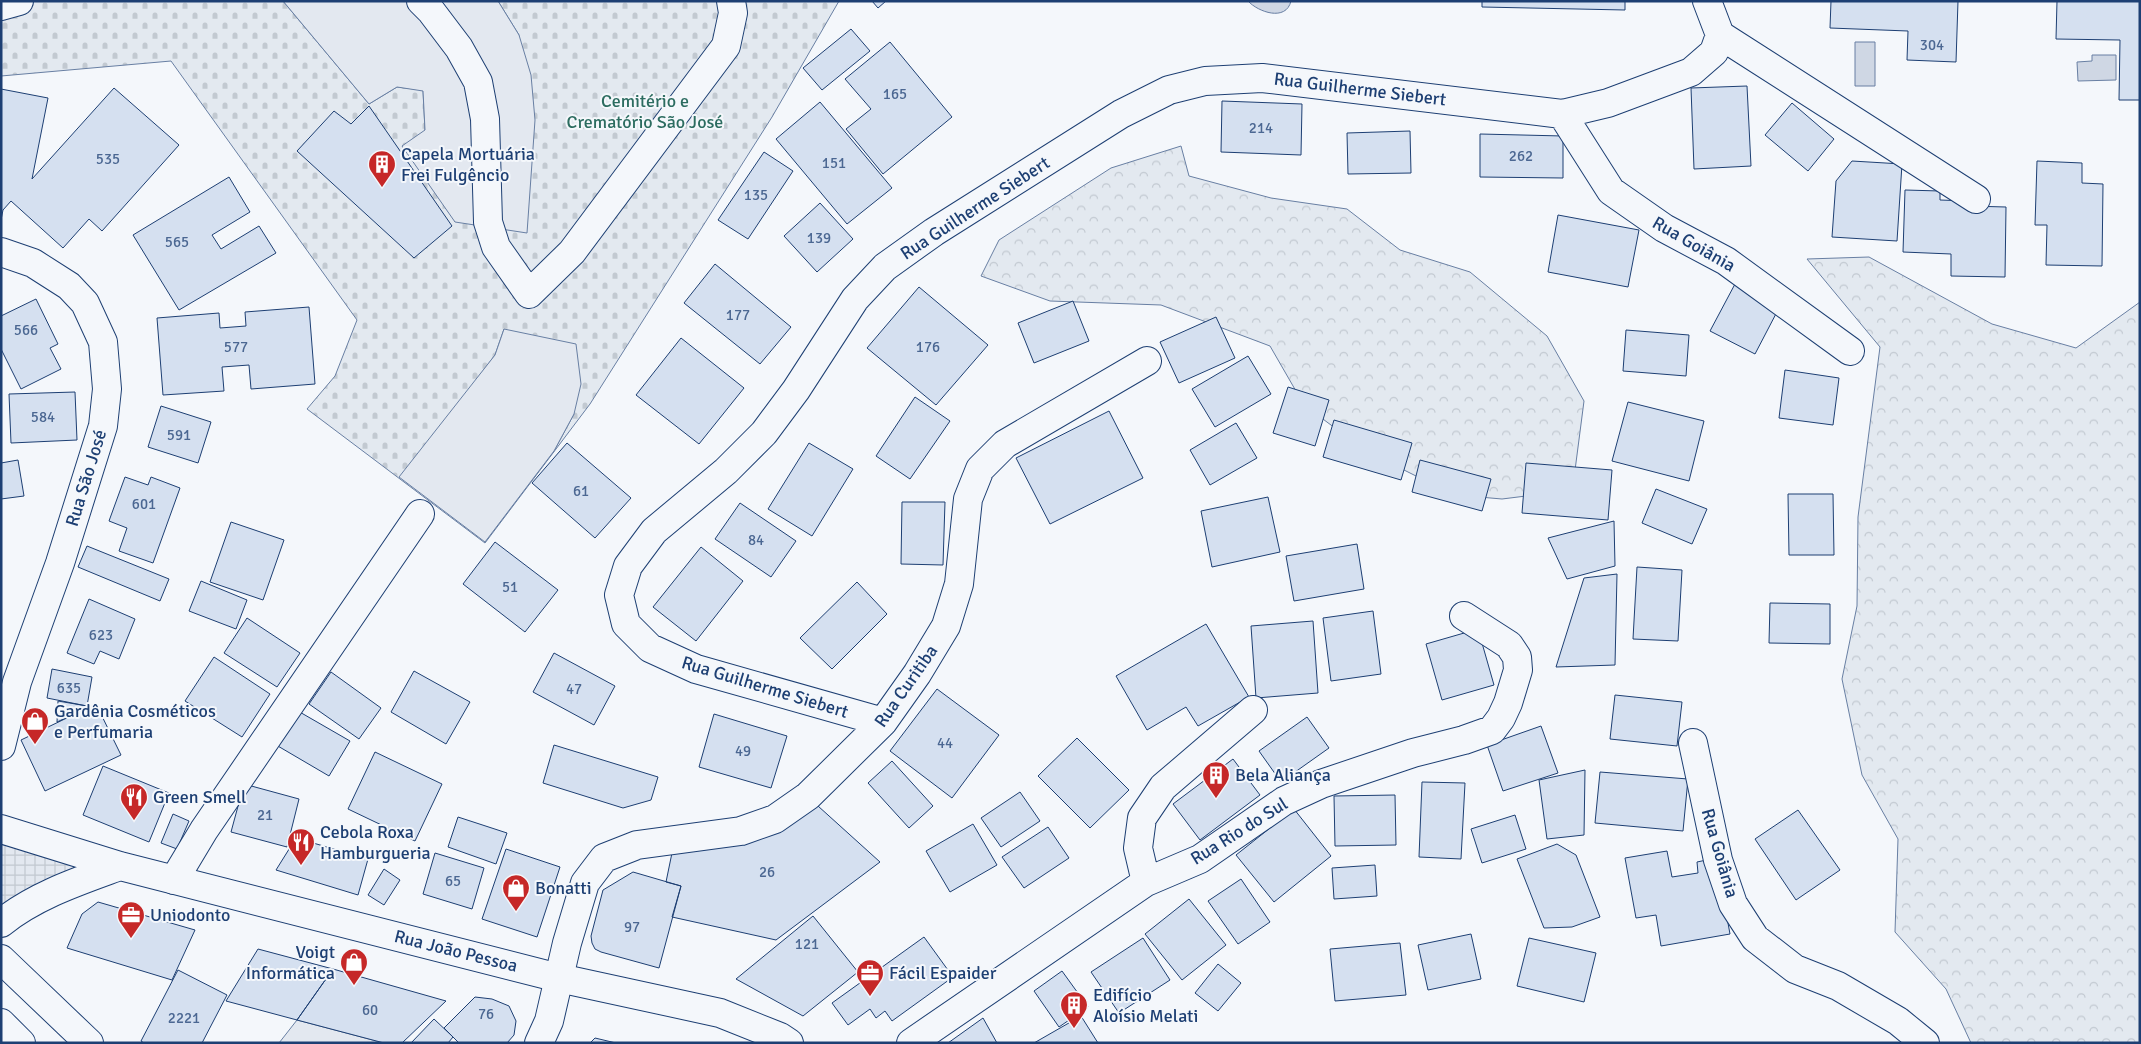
<svg xmlns="http://www.w3.org/2000/svg" width="2141" height="1044" viewBox="0 0 2141 1044" font-family="Signika,sans-serif">
	<defs>
		<pattern id="forest-crowns" width="20" height="18" patternUnits="userSpaceOnUse" patternTransform="scale(1.25)"><rect width="20" height="18" fill="#e3e9f0"/><path d="M2 6a3 3 0 1 1 6 0M12 15a3 3 0 1 1 6 0" fill="none" stroke="#c2c9d1"/></pattern>
		<pattern id="cemetery-stones" width="16" height="16" patternUnits="userSpaceOnUse" patternTransform="scale(1.25)"><rect width="16" height="16" fill="#e3e9f0"/><path d="M2 7V4a2 2 0 0 1 4 0v3zM10 15v-3a2 2 0 0 1 4 0v3z" fill="#c2c9d1"/></pattern>
		<pattern id="plaza-grid" width="8" height="8" patternUnits="userSpaceOnUse" patternTransform="scale(1.25)"><rect width="8" height="8" fill="#e3e8f0"/><path d="M0 4h8M4 0v8" fill="none" stroke="#c2c8d1"/></pattern>
	</defs>
	<rect width="100%" height="100%" fill="#f4f7fb"/>
	<!-- forest -->
	<path fill="url(#forest-crowns)" stroke="#687fa3" d="M1181,146L1189,176L1271,198L1347,209L1400,250L1470,272L1547,336L1584,401L1574,478L1550,493L1502,499L1445,494L1422,479L1366,451L1304,405L1270,346L1161,305L1050,301L981,276L999,240L1111,168Z
		M1869,257L1992,324L2076,348L2140,302V1043H1971L1946,989L1895,932L1898,839L1862,775L1842,679L1857,606L1858,517L1880,347L1807,259Z"/>
	<!-- cemetery -->
	<path fill="url(#cemetery-stones)" stroke="#687fa3" fill-rule="evenodd" d="M1,1H283L369,104L397,87L423,90L425,130L455,222L519,35L498,1H839L772,117L590,404L485,543L307,409L335,376L357,320L171,61L1,76ZM504,329L574,414L554,451L485,542L477,379L495,355Z"/>
	<!-- parking -->
	<path fill="#e3e8f0" stroke="#687fa3" d="M283,1H498L519,35L531,75L535,120L527,233L455,222L402,146L425,130L423,91L397,87L369,104Z
		M504,329L576,344L581,384L574,414L554,451L485,542L399,477L495,355Z
		M297,1020L384,1043H279Z"/>
	<!-- plaza -->
	<path fill="url(#plaza-grid)" stroke="#687fa3" d="M1,829L120,866L1,923Z"/>
	<!-- water -->
	<path fill="#cfd7e4" stroke="#687fa3" d="M1248,1H1291C1286,22 1258,12 1248,1Z
		M1855,42H1875V86H1855Z
		M2092,55H2116V80L2078,81L2077,62L2092,61Z"/>
	<!-- building -->
	<path fill="#d5e0f0" stroke="#1d3f73" d="M872,1H886L878,8Z
		M1482,1H1625V10L1482,7Z
		M1831,1H1958L1956,62L1907,60L1908,31L1830,28Z
		M2057,1H2140V100H2119L2120,40L2056,39Z
		M851,29L870,51L822,90L803,68Z
		M890,42L952,117L883,174L846,129L871,109L845,79Z
		M1747,86L1751,166L1694,169L1691,88Z
		M114,88L179,145L102,231L89,219L63,248L11,201L3,210L1,220V89L48,98L32,179Z
		M1222,101L1302,104L1301,155L1221,152Z
		M820,102L892,188L847,224L776,139Z
		M1792,103L1834,139L1808,171L1765,135Z
		M369,106L452,226L414,258L297,151L334,111L351,124Z
		M1410,131L1411,173L1348,174L1347,133Z
		M1480,134L1563,136V178L1480,177Z
		M764,152L793,171L748,239L718,220Z
		M1852,161L1902,164L1897,241L1832,237L1836,181Z
		M2037,161L2082,163V183L2103,184L2102,266L2046,265L2047,225H2035Z
		M229,177L250,212L212,235L221,249L259,226L276,253L179,310L133,235Z
		M1905,190L1940,191V200L1969,201V206L2006,207L2005,277L1951,276V254L1903,252Z
		M820,203L853,239L817,272L784,236Z
		M1558,215L1639,230L1628,287L1548,272Z
		M715,264L791,327L760,364L684,303Z
		M1735,284L1779,308L1755,354L1710,331Z
		M919,287L988,345L936,405L867,348Z
		M36,299L58,344L50,348L61,369L21,389L1,349V316Z
		M1073,301L1089,341L1034,363L1018,323Z
		M309,307L315,384L251,389L249,365L222,367L224,391L163,395L157,318L219,313L220,328L246,326L245,312Z
		M1216,317L1235,358L1179,383L1160,342Z
		M1626,330L1689,335L1686,376L1623,371Z
		M681,338L744,388L699,444L636,395Z
		M1248,356L1271,394L1215,427L1192,389Z
		M1785,370L1839,378L1833,425L1779,418Z
		M1288,387L1329,400L1315,446L1273,433Z
		M75,392L77,440L11,443L9,394Z
		M915,397L950,421L910,479L876,456Z
		M1628,402L1704,421L1689,481L1612,461Z
		M161,406L211,422L198,463L148,447Z
		M1109,411L1143,478L1050,524L1016,458Z
		M1334,420L1412,443L1401,480L1323,457Z
		M1236,423L1257,458L1210,485L1190,450Z
		M567,443L631,498L595,538L532,483Z
		M809,443L853,469L812,536L768,509Z
		M18,460L24,496L1,499V463Z
		M1420,460L1491,479L1482,511L1412,492Z
		M1526,463L1612,470L1608,520L1522,513Z
		M125,477L148,485L151,477L180,488L153,563L119,551L127,528L109,521Z
		M1656,489L1707,509L1692,544L1642,523Z
		M1788,494H1833L1834,555H1789Z
		M1268,497L1280,552L1212,567L1201,511Z
		M902,502H945L943,565L901,564Z
		M740,503L796,541L771,577L715,539Z
		M1614,521L1615,566L1567,579L1548,538Z
		M231,522L284,540L263,600L210,582Z
		M495,542L558,590L525,632L463,584Z
		M1357,544L1364,589L1294,601L1286,556Z
		M87,546L169,579L160,601L78,567Z
		M701,547L743,581L696,641L653,607Z
		M1637,567L1682,570L1678,641L1633,639Z
		M1617,574L1615,665L1556,667L1584,578Z
		M201,581L247,600L236,629L189,611Z
		M857,582L887,614L832,669L800,638Z
		M89,599L135,619L119,659L100,651L94,664L67,653Z
		M1770,603L1830,604V644L1769,643Z
		M1373,611L1381,674L1331,681L1323,618Z
		M247,618L300,653L277,687L224,653Z
		M1313,621L1318,693L1256,698L1251,626Z
		M1206,624L1249,697L1198,726L1186,707L1147,730L1116,676Z
		M1478,629L1494,685L1442,700L1426,644Z
		M554,653L615,686L594,725L533,692Z
		M214,657L270,694L242,737L185,701Z
		M52,669L92,677L87,706L47,698Z
		M414,671L470,702L446,744L391,712Z
		M331,672L381,708L359,739L309,704Z
		M937,689L999,735L952,798L890,751Z
		M1615,695L1682,702L1677,746L1610,739Z
		M58,701L87,706V708L57,722Z
		M96,704L121,755L45,791L21,740Z
		M291,707L350,741L329,776L271,742Z
		M714,714L787,736L771,788L699,767Z
		M1307,717L1329,748L1281,782L1259,751Z
		M1541,726L1558,773L1503,791L1487,745Z
		M1077,738L1129,790L1090,828L1038,776Z
		M554,745L658,777L651,800L623,808L543,783Z
		M375,752L442,784L415,841L348,809Z
		M1233,759L1260,795L1200,840L1173,804Z
		M892,761L933,806L909,828L868,783Z
		M103,766L169,793L149,842L83,815Z
		M1585,770L1584,835L1547,839L1539,780Z
		M1600,772L1688,779L1683,831L1595,823Z
		M1422,782L1465,783L1461,859L1419,857Z
		M244,784L299,799L287,847L231,832Z
		M1020,792L1040,821L1001,847L981,818Z
		M1395,795L1396,845L1335,846L1334,796Z
		M818,806L880,862L776,940L672,917L681,886L666,882L673,848L781,830Z
		M1294,809L1331,856L1274,902L1236,855Z
		M1798,810L1840,870L1796,900L1755,839Z
		M173,814L189,821L177,849L161,843Z
		M1515,815L1526,849L1482,863L1471,829Z
		M458,817L507,833L496,864L448,847Z
		M973,824L997,865L950,892L926,851Z
		M1048,827L1069,858L1024,888L1002,857Z
		M296,838L368,859L358,895L276,870Z
		M1557,844L1576,855L1600,917L1572,927L1544,928L1517,859Z
		M506,849L560,867L537,937L482,919Z
		M1667,851L1672,877L1698,873L1697,862L1716,858L1730,934L1661,946L1656,915L1636,918L1625,858Z
		M435,853L484,868L472,909L423,894Z
		M1375,865L1377,896L1334,899L1332,868Z
		M384,869L400,880L384,905L368,895Z
		M633,872L681,886L659,968L601,952L595,949L592,943L591,936L603,890Z
		M1241,879L1270,922L1238,944L1208,901Z
		M1189,899L1226,945L1182,980L1145,934Z
		M98,902L195,930L172,980L67,948L82,914Z
		M813,916L858,972L803,1016L736,979Z
		M1471,934L1481,979L1428,990L1418,945Z
		M924,937L953,977L892,1021L885,1011L876,1018L870,1009L848,1025L832,1003Z
		M1143,938L1170,980L1119,1013L1091,972Z
		M1529,938L1596,953L1584,1002L1517,986Z
		M1400,943L1406,995L1335,1001L1330,949Z
		M258,949L333,969L297,1020L226,1001Z
		M1218,964L1241,983L1218,1011L1195,993Z
		M333,969L446,1001L402,1043H384L297,1020Z
		M178,970L227,995L202,1043H144L141,1041Z
		M1062,971L1088,1007L1059,1027L1034,991Z
		M475,997L492,999L509,1006L516,1021L514,1035L507,1043H459L444,1028Z
		M1081,1016L1098,1043H1034Z
		M983,1018L997,1043H948Z
		M434,1019L453,1037L448,1043H411Z
		M595,1038L616,1043H590Z"/>
	<g fill="none" stroke-linecap="round" stroke-linejoin="round">
		<!-- minor casing -->
		<g stroke="#1d3f73" stroke-width="30">
			<path id="minor" d="M421,1L431,11L459,48L478,82L485,119L488,222L496,247L529,294L572,252L726,46L733,13L731,1
				M1,6L19,1
				M1720,35L1976,199
				M1562,114L1611,191L1664,228L1726,261L1850,351
				M1,252L33,263L69,286L85,303L103,342L107,389L103,426L60,563L17,682L1,746
				M883,722L696,669L650,648L626,624L619,595L628,566L654,531L726,471L764,433L796,390L855,299L885,267L934,232L1121,114L1169,90L1205,81L1262,78L1562,114L1608,103L1691,72L1714,52L1720,35L1707,1
				M1693,743L1718,860L1733,904L1755,938L1795,969L1838,986L1898,1021L1925,1043
				M174,880L204,830L420,514
				M1146,882L1138,848L1142,818L1163,787L1253,710
				M539,1043L549,1021L567,943L585,883L604,858L637,845L741,831L775,819L808,796L883,722L917,674L946,626L959,584L968,499L980,469L1005,444L1147,361
				M911,1043L1146,882L1200,859L1284,801L1321,784L1413,753L1464,740L1492,730L1501,718L1508,703L1518,670L1517,657L1509,645L1464,616"/>
		</g>
		<!-- major casing -->
		<g stroke="#1d3f73" stroke-width="30">
			<path id="major" d="M1,829L120,866L559,978L720,1013L780,1037L789,1043
				M1,923C36,895 79,881 120,866
				M1,959L89,1043
				M1,1023L21,1043"/>
		</g>
		<!-- minor -->
		<use href="#minor" stroke="#f4f7fb" stroke-width="28"/>
		<!-- major -->
		<use href="#major" stroke="#f4f7fb" stroke-width="28"/>
	</g>
	<!-- icons -->
	<defs>
		<g id="building-pin" transform="scale(1.4375)"><path d="M0 17L-7.5 6A9.5 9.5 0 1 1 7.5 6Z" fill="#c62828" stroke="#f4f7fb"/><path d="M-4-6H4V6H1V3H-1V6H-4ZM-2.5-4.3h1.7v1.8h-1.7ZM.8-4.3h1.7v1.8H.8ZM-2.5-1h1.7V.8h-1.7ZM.8-1h1.7V.8H.8Z" fill="#fff"/></g>
		<g id="shop-pin" transform="scale(1.4375)"><path d="M0 17L-7.5 6A9.5 9.5 0 1 1 7.5 6Z" fill="#c62828" stroke="#f4f7fb"/><path d="M-5-2.5h2.3a2.7 3.5 0 0 1 5.4 0H5L5.5 6h-11ZM-1.5-2.5h3a1.5 2.3 0 0 0-3 0Z" fill="#fff"/></g>
		<g id="restaurant-pin" transform="scale(1.4375)"><path d="M0 17L-7.5 6A9.5 9.5 0 1 1 7.5 6Z" fill="#c62828" stroke="#f4f7fb"/><path d="M-5-6h1v4h1v-4h1v4h1v-4h1v5L-1.5 .5V6h-2V.5L-5-1ZM5-6V6H3V1.5H1.5Q1.5-4 5-6Z" fill="#fff"/></g>
		<g id="office-pin" transform="scale(1.4375)"><path d="M0 17L-7.5 6A9.5 9.5 0 1 1 7.5 6Z" fill="#c62828" stroke="#f4f7fb"/><path d="M-6-3h4V-5.5h4V-3h4V5H-6ZM-1-4.5V-3h2v-1.5ZM-6 0V1H6V0Z" fill="#fff"/></g>
	</defs>
	<g fill-rule="evenodd">
		<use href="#building-pin" x="382" y="164"/>
		<use href="#shop-pin" x="35" y="721"/>
		<use href="#building-pin" x="1216" y="775"/>
		<use href="#restaurant-pin" x="134" y="797"/>
		<use href="#restaurant-pin" x="301" y="842"/>
		<use href="#shop-pin" x="516" y="888"/>
		<use href="#office-pin" x="131" y="915"/>
		<use href="#shop-pin" x="354" y="962"/>
		<use href="#office-pin" x="870" y="973"/>
		<use href="#building-pin" x="1074" y="1005"/>
	</g>
	<g text-anchor="middle" stroke-width="4" stroke-linejoin="round" paint-order="stroke">
		<!-- number labels -->
		<g font-size="15" fill="#4b6792">
			<text x="1932" y="50">304</text>
			<text x="895" y="99">165</text>
			<text x="1261" y="133">214</text>
			<text x="1521" y="161">262</text>
			<text x="108" y="164">535</text>
			<text x="834" y="168">151</text>
			<text x="756" y="200">135</text>
			<text x="819" y="243">139</text>
			<text x="177" y="247">565</text>
			<text x="738" y="320">177</text>
			<text x="26" y="335">566</text>
			<text x="236" y="352">577</text>
			<text x="928" y="352">176</text>
			<text x="43" y="422">584</text>
			<text x="179" y="440">591</text>
			<text x="581" y="496">61</text>
			<text x="144" y="509">601</text>
			<text x="756" y="545">84</text>
			<text x="510" y="592">51</text>
			<text x="101" y="640">623</text>
			<text x="69" y="693">635</text>
			<text x="574" y="694">47</text>
			<text x="945" y="748">44</text>
			<text x="743" y="756">49</text>
			<text x="265" y="820">21</text>
			<text x="767" y="877">26</text>
			<text x="453" y="886">65</text>
			<text x="632" y="932">97</text>
			<text x="807" y="949">121</text>
			<text x="370" y="1015">60</text>
			<text x="486" y="1019">76</text>
			<text x="184" y="1023">2221</text>
		</g>
		<!-- street labels -->
		<g font-size="18" fill="#1d3f73" stroke="#f4f7fb">
			<text transform="translate(1360 89) rotate(7)" y="6">Rua Guilherme Siebert</text>
			<text transform="translate(975 208) rotate(-33)" y="6">Rua Guilherme Siebert</text>
			<text transform="translate(1694 244) rotate(30)" y="6">Rua Goiânia</text>
			<text transform="translate(86 478) rotate(-73)" y="6">Rua São José</text>
			<text transform="translate(906 686) rotate(-55)" y="6">Rua Curitiba</text>
			<text transform="translate(765 687) rotate(17)" y="6">Rua Guilherme Siebert</text>
			<text transform="translate(1239 831) rotate(-32)" y="6">Rua Rio do Sul</text>
			<text transform="translate(1720 853) rotate(74)" y="6">Rua Goiânia</text>
			<text transform="translate(456 951) rotate(14)" y="6">Rua João Pessoa</text>
		</g>
		<!-- park labels -->
		<g font-size="18" fill="#2c6c60" stroke="#f4f7fb">
			<text x="645" y="107">Cemitério e<tspan x="645" dy="21">Crematório São José</tspan></text>
		</g>
		<!-- poi labels -->
		<g font-size="18" fill="#1d3f73" stroke="#f4f7fb" text-anchor="start">
			<text x="401" y="160">Capela Mortuária<tspan x="401" dy="21">Frei Fulgêncio</tspan></text>
			<text x="54" y="717">Gardênia Cosméticos<tspan x="54" dy="21">e Perfumaria</tspan></text>
			<text x="1235" y="781">Bela Aliança</text>
			<text x="153" y="803">Green Smell</text>
			<text x="320" y="838">Cebola Roxa<tspan x="320" dy="21">Hamburgueria</tspan></text>
			<text x="535" y="894">Bonatti</text>
			<text x="150" y="921">Uniodonto</text>
			<text x="335" y="958" text-anchor="end">Voigt<tspan x="335" dy="21">Informática</tspan></text>
			<text x="889" y="979">Fácil Espaider</text>
			<text x="1093" y="1001">Edifício<tspan x="1093" dy="21">Aloísio Melati</tspan></text>
		</g>
	</g>
	<!-- border -->
	<rect width="2141" height="1044" fill="none" stroke="#1d3f73" stroke-width="5"/>
</svg>
